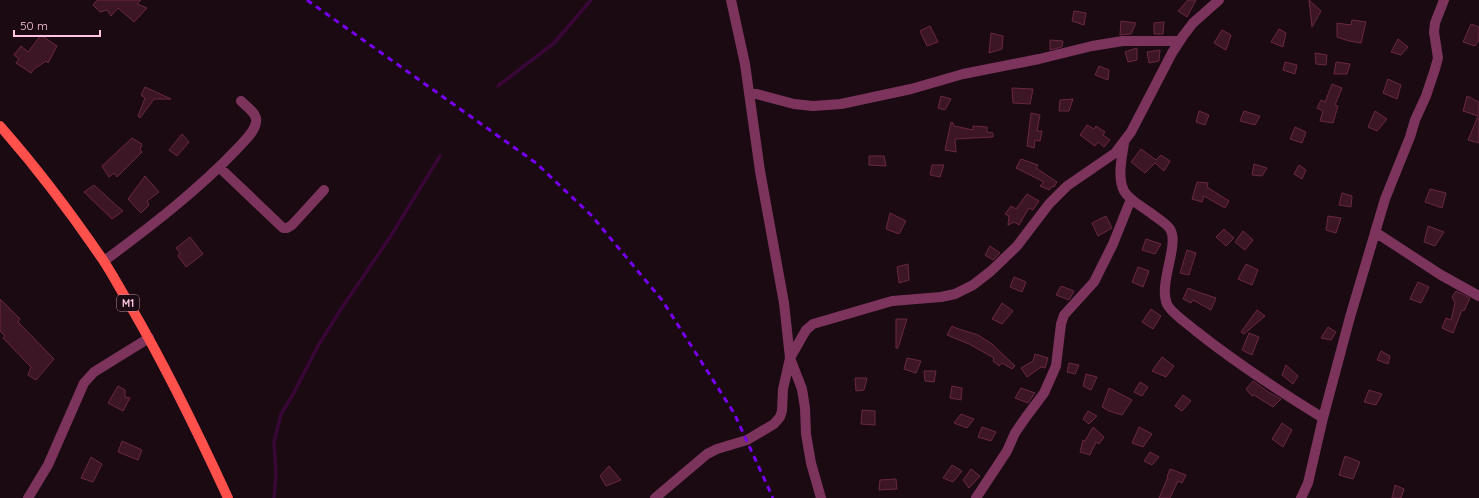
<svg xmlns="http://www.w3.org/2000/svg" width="1479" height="498" viewBox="0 0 1479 498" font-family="Quicksand,sans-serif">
	<rect width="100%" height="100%" fill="#1b0a12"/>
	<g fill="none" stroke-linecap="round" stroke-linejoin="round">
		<!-- stream -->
		<path stroke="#380736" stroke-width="3.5" d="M498,86L554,43L591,0
			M274,498L276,475L274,442L281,414L291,398L318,346L339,312L390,237L440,156"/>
	</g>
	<!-- building -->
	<path fill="#3d1626" stroke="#692742" d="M97,0H141L137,4L147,8L134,22L118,8L111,16L107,10L100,12L93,5Z
		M1188,0H1196L1187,17L1178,11Z
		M1309,0L1321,11L1312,27Z
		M1074,11L1086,13L1084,25L1072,21Z
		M1352,20L1366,22L1361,43L1349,41L1337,37V23L1351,25Z
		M1121,21L1136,23L1131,34L1120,35Z
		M1164,22L1163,34H1154V23Z
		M1471,24L1479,27V40L1475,46L1463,42Z
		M930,26L938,42L927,46L920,31Z
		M1279,29L1286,33L1283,47L1271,42Z
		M1222,30L1231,35L1226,50L1214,43Z
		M991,33L1003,36L1002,49L989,53Z
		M41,35L57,46L48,63L46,61L34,69L31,73L16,63L19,59L14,55L21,46L28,52Z
		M1398,39L1408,47L1401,55L1391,52Z
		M1050,40L1063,41L1062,47L1050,50Z
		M1137,48V60L1128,62L1125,52Z
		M1160,50L1159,61L1149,63L1147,52Z
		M1315,53L1327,55L1326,65L1316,64Z
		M1285,62L1297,65L1295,74L1283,70Z
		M1336,62L1350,64L1347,74H1334Z
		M1099,66L1109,70L1108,80L1095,75Z
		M1388,79L1401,85L1397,99L1383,93Z
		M1332,84L1342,88L1335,105L1338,106L1333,123L1320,121L1323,111L1317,108L1321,100L1325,102Z
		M145,87L171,99H154L140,118L138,116L145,98L141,95Z
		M1012,88L1033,89L1030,104L1013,103Z
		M941,96L951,99L945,110L938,108Z
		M1467,96L1479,102V143L1468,140L1478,116L1463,111Z
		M1073,99L1069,111H1059L1060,100Z
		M1199,111L1209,115L1205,125L1196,122Z
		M1244,111L1260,116L1255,125L1240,121Z
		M1375,111L1387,119L1377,131L1368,127Z
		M1031,113L1040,115L1037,131H1042L1040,141L1035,140L1034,148L1027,146Z
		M951,122L953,123L954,126L973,130V126L987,127V132L993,133V137L955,139L956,152L945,150Z
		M1087,125L1094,129L1096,126L1105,132L1103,135L1110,140L1104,147L1098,142L1095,146L1080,135Z
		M1295,127L1306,132L1302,143L1290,139Z
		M182,134L189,142L177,156L169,150Z
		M132,138L142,144L140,150L142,152L117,177L114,173L109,177L102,166Z
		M1141,149L1156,160L1161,155L1170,161L1164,171L1155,163L1145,173L1131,162Z
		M869,156H884L886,166L869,165Z
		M1021,159L1038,165L1036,168L1057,182L1054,187L1053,186L1049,190L1040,186L1044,182L1016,168Z
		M1254,164L1267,168L1262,176L1252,175Z
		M932,165H944L940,177L930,175Z
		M1299,165L1306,170L1302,179L1294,174Z
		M145,176L159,192L147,201L149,205L141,213L128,199Z
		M1197,182L1208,183L1207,187L1229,201L1225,208L1204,196L1202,202L1192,199Z
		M94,185L117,206L123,211L112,219L84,192Z
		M1430,189L1446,193L1442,208L1425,202Z
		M1342,193L1352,196L1351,207L1339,205Z
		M1027,194L1039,201L1033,210L1029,208L1019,225L1014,222L1008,225L1009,216L1005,214L1011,206L1016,209Z
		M890,213L906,221L899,234L886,229Z
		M1106,216L1112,228L1098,236L1092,223Z
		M1328,216L1341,218L1336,233L1326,230Z
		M1428,226L1444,232L1435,246L1424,242Z
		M1224,229L1234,238L1226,246L1216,237Z
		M1243,231L1253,240L1245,250L1235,242Z
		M190,237L203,254L186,267L178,256L180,253L176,248Z
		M1146,239L1161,244L1155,254L1142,250Z
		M990,246L1000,253L993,260L985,255Z
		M1187,250L1196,253L1189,275L1180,273Z
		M908,264L909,280L899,283L897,267Z
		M1246,264L1258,270L1252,285L1238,279Z
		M1138,267L1149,271L1143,287L1132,282Z
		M1014,277L1026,282L1022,292L1010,287Z
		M1418,282L1429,287L1421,303L1410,299Z
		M1061,286L1074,291L1069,300L1056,295Z
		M1188,288L1198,292L1216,298L1211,310L1193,300L1191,303L1183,299Z
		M1456,291L1470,298L1464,311L1462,310L1453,333L1442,328L1446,318L1451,320L1455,303L1452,297Z
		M0,299L20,319L18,322L54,359L36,380L28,375L31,367L3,338L5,336L0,331Z
		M1002,303L1013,311L1002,324L992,319Z
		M1151,309L1161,316L1153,329L1142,322Z
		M1257,310L1265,316L1244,334L1241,332Z
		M896,319H907L898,348H896Z
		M952,326L956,328L978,335L992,344L1015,366L1012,369L1002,363L999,366L993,361L994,358L969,344L947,335Z
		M1328,327L1336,332L1331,340L1321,338Z
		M1249,333L1259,337L1252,355L1242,350Z
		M1381,351L1390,356L1388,364L1377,360Z
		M1035,354L1048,358L1045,368L1041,367L1027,377L1021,368L1033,361Z
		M1162,357L1174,366L1166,377L1152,371Z
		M907,358L921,361L916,373L904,369Z
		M1069,363L1079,365L1075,374L1067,372Z
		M1286,365L1298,376L1293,384L1282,375Z
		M924,371H936L934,382L925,381Z
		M1086,374L1097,377L1091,390L1083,386Z
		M855,378H867L864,390L856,391Z
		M1253,381L1270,393L1281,399L1273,407L1254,395L1252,396L1246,389Z
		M1140,382L1148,387L1142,396L1134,392Z
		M118,386L125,390V397L130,398L123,411L108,403Z
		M952,386L962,388L961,400L950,398Z
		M1021,388L1035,393L1028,403L1015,398Z
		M1109,388L1132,400L1122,415L1109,411L1102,407Z
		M1369,390L1382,394L1376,405L1364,402Z
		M1183,395L1191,401L1182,411L1175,406Z
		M862,410L875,411V425L861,424Z
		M1088,411L1097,416L1089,424L1083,419Z
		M961,414L974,419L967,428L954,423Z
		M1282,423L1292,430L1283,447L1272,439Z
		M982,427L996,432L991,441L978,437Z
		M1093,427L1104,437L1099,444L1096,442L1090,455L1080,452L1083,440L1085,441Z
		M1139,427L1152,434L1143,447L1132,443Z
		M122,441L142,450L138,460L118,452Z
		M1150,452L1159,457L1152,465L1144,461Z
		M1345,456L1360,462L1353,479L1339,475Z
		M91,457L102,464L93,482L81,478Z
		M952,465L962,471L953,482L943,478Z
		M609,466L621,480L606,486L600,476Z
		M971,469L980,476L969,488L963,480Z
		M1170,469L1186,475L1182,483L1178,481L1170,498H1159L1168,477H1167Z
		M896,479L897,489L879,490L880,480Z
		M1395,485L1404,489L1401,498H1392Z"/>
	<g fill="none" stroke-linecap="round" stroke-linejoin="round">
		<!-- minor -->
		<path stroke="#7c345d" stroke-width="10" d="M731,0L745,64L760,171L784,303L790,358L802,389L805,408L806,434L811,463L821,498
			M749,92L794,104L813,106L841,104L911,89L963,74L1039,59L1092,46L1123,41H1180
			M1124,143C1122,157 1117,177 1124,191C1130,201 1143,207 1152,214C1157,218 1167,224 1170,229C1180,244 1158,284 1167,304C1171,313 1188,324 1196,331C1236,363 1279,391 1323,418
			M219,167L283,228H287L292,225L324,190
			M1375,232L1441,275L1479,296
			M104,261C150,227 197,191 237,149C243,142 255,132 256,122C258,114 246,106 241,101
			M28,498L48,465L84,383L94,372L149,338
			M655,498L707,454L717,449L747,440L774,424L780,417L782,411L783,389L790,358L806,330L813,324L892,301L941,297L955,294L973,285L991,271L1017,246L1049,204L1067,186L1115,153L1131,132L1172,53L1183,36L1193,23L1219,0
			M976,498L1007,451L1015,433L1026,417L1044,393L1056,366L1061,324L1064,315L1094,282L1113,244L1131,199
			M1301,498L1308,483L1323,418L1350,317L1385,199L1410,137L1415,120L1426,96L1435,69L1438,58L1434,32L1435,23L1444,0"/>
		<!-- major -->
		<path stroke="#ff504c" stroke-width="10" d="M0,126C37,168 71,213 103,260C113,275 121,291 131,307C167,369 198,433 228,498"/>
		<!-- rail -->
		<path stroke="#7700f0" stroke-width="3" stroke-dasharray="6 5" stroke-linecap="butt" d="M307,0L536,163L591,215L662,300L734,413L773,498"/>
	</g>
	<g text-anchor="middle" stroke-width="3" stroke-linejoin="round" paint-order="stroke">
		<!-- shield labels -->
		<rect fill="#1b0a12" stroke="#bb8da3" stroke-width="1" x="117" y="295" width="22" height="16" rx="3"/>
		<g font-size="10" font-weight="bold" fill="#ffc5e1">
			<text x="128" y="307">M1</text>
		</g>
	</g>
	<!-- scale -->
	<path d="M14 30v6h86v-6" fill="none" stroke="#ffc5e1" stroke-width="2"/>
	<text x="20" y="30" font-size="12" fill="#ffc5e1" stroke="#1b0a12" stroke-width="3" paint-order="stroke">50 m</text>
</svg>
